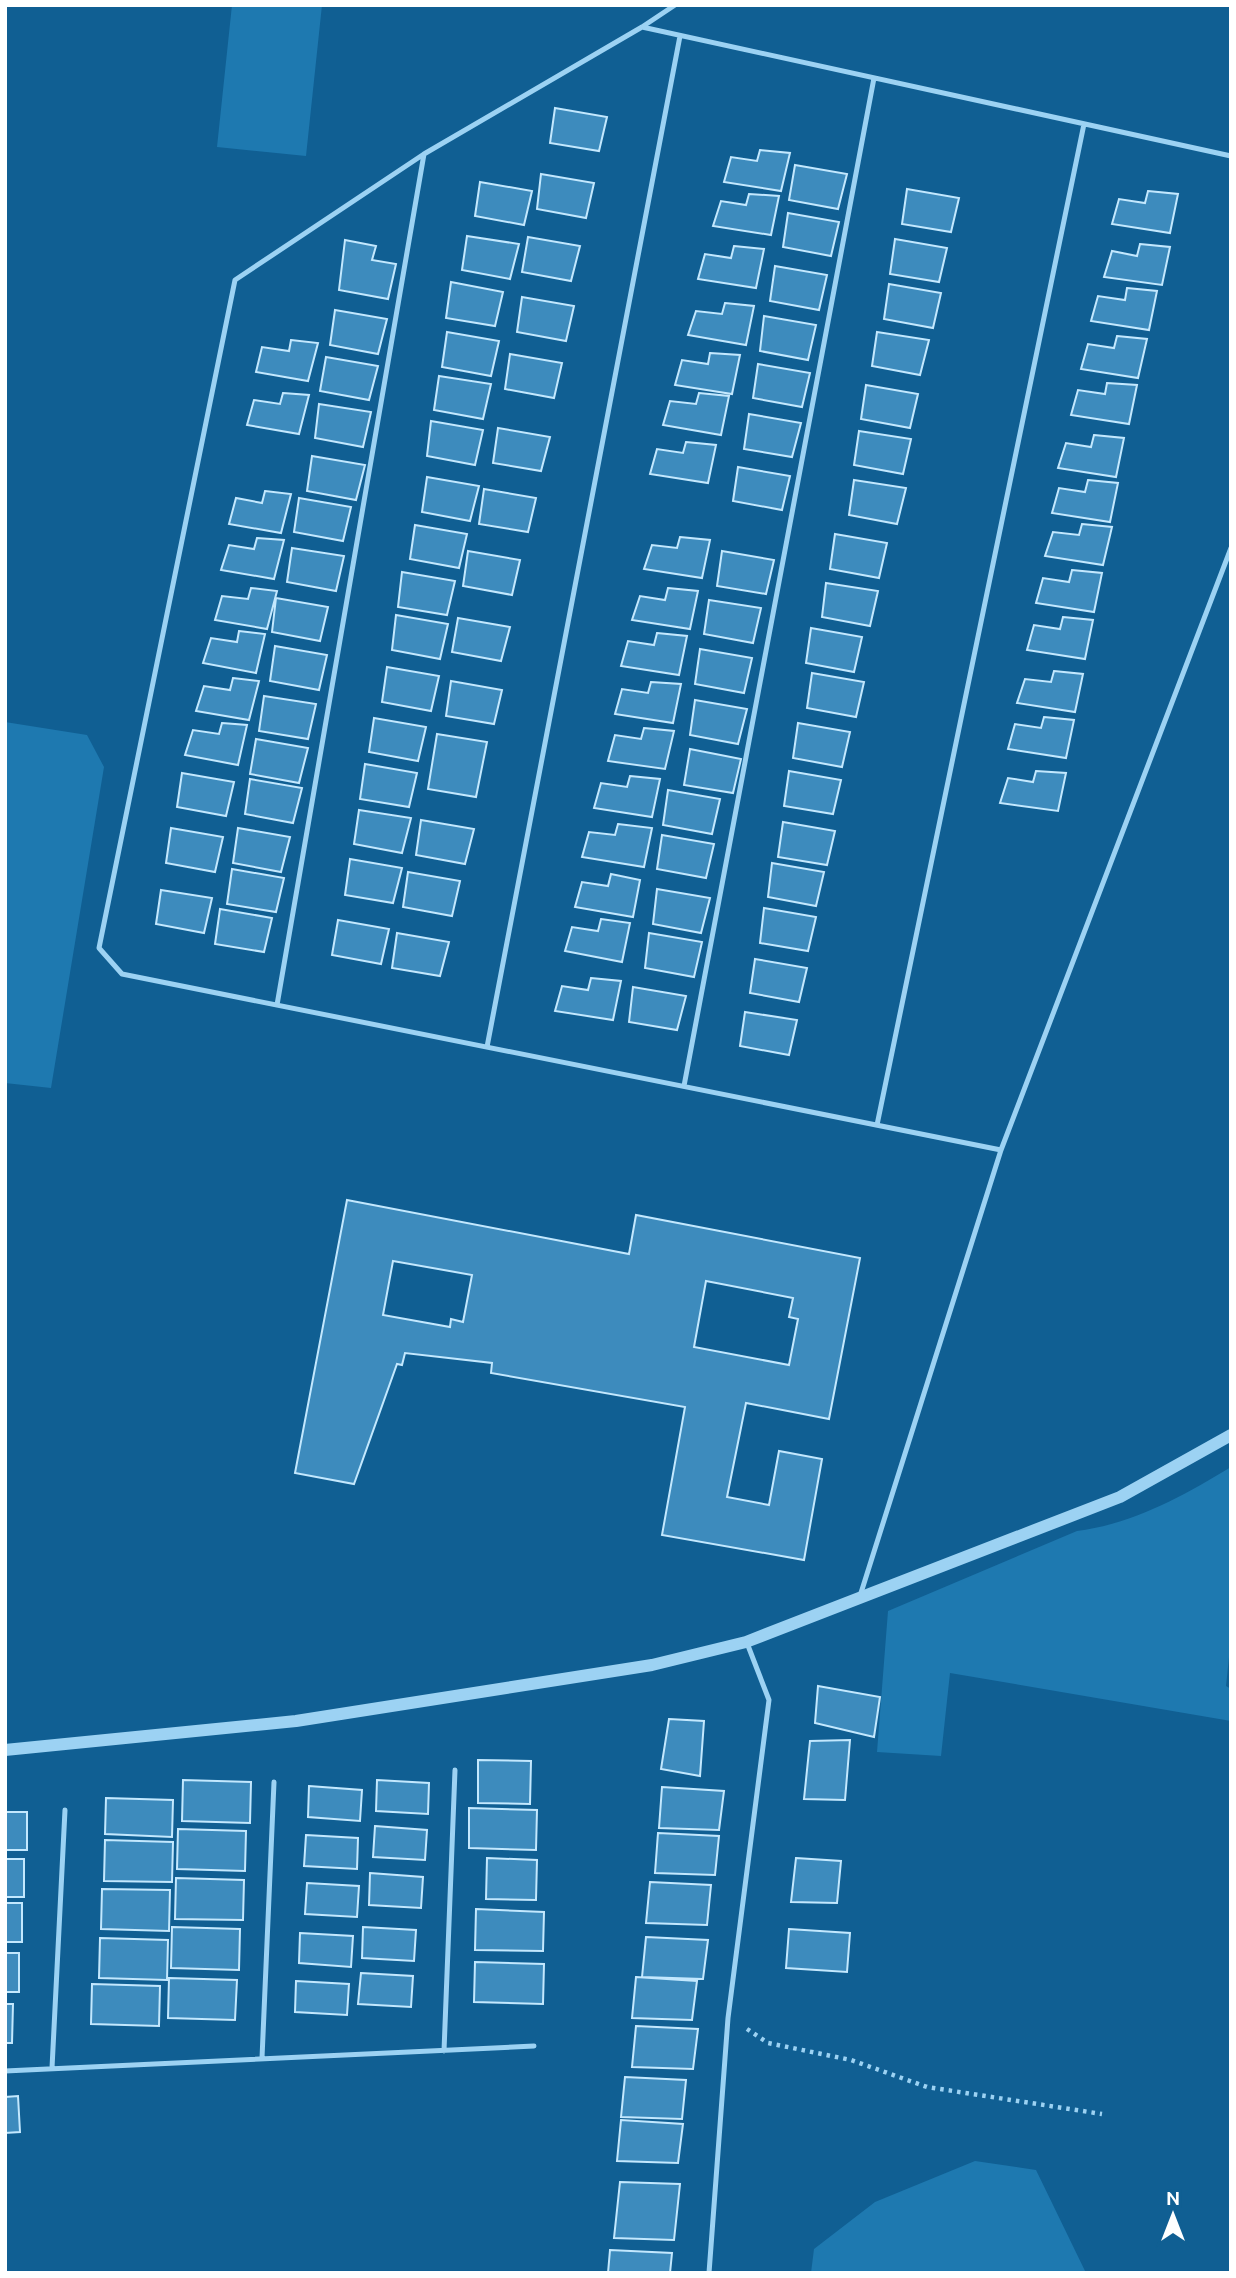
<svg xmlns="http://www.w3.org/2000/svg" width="1236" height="2278" viewBox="0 0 1236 2278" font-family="Ubuntu,sans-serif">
	<rect width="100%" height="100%" fill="#105f93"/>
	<!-- green -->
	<path fill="#1e79b0" d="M232,5H322L306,156L217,147Z
		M5,722L87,735L104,767L51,1088L5,1083Z
		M1231,1467V1638L1226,1686L1231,1689V1721L950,1673L941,1756L877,1752L888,1611L1077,1531C1133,1524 1183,1496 1231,1467Z
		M975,2161L1036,2170L1086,2273H811L814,2249L875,2202Z"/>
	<!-- building -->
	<path fill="#3d8bbd" stroke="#c3e8fe" stroke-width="2" fill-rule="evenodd" d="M555,108L607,117L599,151L550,143Z
		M760,150L790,153L781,191L724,182L731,157L757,161Z
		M795,165L847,174L838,209L789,200Z
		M541,174L594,183L586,218L537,209Z
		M480,182L532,191L524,225L475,216Z
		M907,189L959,198L951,232L902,224Z
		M1148,191L1178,194L1170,233L1112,224L1119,199L1145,203Z
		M749,194L779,196L771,235L713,226L721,201L746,205Z
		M788,213L839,222L831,256L783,247Z
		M467,236L519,244L510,279L462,270Z
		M528,237L580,246L571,281L522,272Z
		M895,239L947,248L939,282L890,274Z
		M345,240L376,246L372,260L396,264L388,299L339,290Z
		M1140,244L1170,247L1162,285L1104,277L1112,251L1137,256Z
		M734,246L764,249L756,288L698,279L705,254L731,258Z
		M775,266L827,275L819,310L770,301Z
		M451,282L503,292L495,326L446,318Z
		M889,284L941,293L933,328L884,319Z
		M1127,288L1157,291L1149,330L1091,321L1098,296L1125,300Z
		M522,297L574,306L566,341L517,332Z
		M725,303L754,306L746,345L688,335L696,311L722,314Z
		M335,310L387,319L378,354L330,345Z
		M764,316L816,325L808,360L760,351Z
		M447,332L499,341L491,376L442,367Z
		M877,332L929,340L920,375L872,366Z
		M1117,336L1147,339L1138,378L1081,369L1088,344L1114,348Z
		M291,340L318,343L308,381L256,372L262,347L289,351Z
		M710,353L740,355L732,394L675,385L682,360L708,364Z
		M510,354L562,363L554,398L505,389Z
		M326,357L378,366L369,400L320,391Z
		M758,364L810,373L802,407L753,398Z
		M439,376L491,384L483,419L434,410Z
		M1107,383L1137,385L1129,424L1071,415L1078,390L1105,394Z
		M866,385L918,394L910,428L861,419Z
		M283,393L309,395L299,434L247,425L254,400L280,404Z
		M699,393L729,396L721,435L663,425L670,401L696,404Z
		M319,404L371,412L363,447L315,438Z
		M749,414L801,423L792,457L744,449Z
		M431,421L483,430L475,465L427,456Z
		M498,428L550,437L541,471L493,463Z
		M859,431L911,439L903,474L854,465Z
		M1094,435L1124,438L1116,477L1058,468L1066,443L1091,447Z
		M686,442L716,445L708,483L650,474L657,449L683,453Z
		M312,456L365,465L356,500L307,491Z
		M738,467L790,476L782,510L733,501Z
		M427,477L479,486L470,521L422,512Z
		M854,480L906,488L897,524L849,515Z
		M1088,480L1118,483L1110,522L1052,513L1059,488L1085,492Z
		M484,489L536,498L528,532L479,524Z
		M265,491L291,494L281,533L229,524L236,498L262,503Z
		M299,498L351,507L343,541L294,532Z
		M1082,524L1112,527L1103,565L1045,556L1053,532L1079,535Z
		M415,525L467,534L459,568L410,559Z
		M835,534L887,543L879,578L830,569Z
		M680,537L710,540L702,578L644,569L652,545L677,548Z
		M257,538L284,540L274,579L221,570L229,545L254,549Z
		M292,548L344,556L336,591L287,582Z
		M468,551L520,560L512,595L463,586Z
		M722,551L774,560L766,594L717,586Z
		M1072,570L1102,573L1094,612L1036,603L1043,578L1069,582Z
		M402,572L455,581L447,615L398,607Z
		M826,583L878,591L870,626L822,617Z
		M251,588L277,591L267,629L215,620L222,596L248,599Z
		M668,588L698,591L690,629L632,620L640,596L665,600Z
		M276,598L328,607L320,641L272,632Z
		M709,600L761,608L753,643L704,634Z
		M396,615L448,624L440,659L392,650Z
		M1063,617L1093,620L1085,659L1027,650L1034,625L1060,629Z
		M458,618L510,627L501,661L452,652Z
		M811,628L862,637L854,672L806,663Z
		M239,631L265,634L256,673L203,663L211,638L237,642Z
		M657,633L687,636L679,675L621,666L628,641L654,645Z
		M275,646L327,655L319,690L270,681Z
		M700,649L752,658L744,693L695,684Z
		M387,667L439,676L431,711L382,702Z
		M1054,671L1083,674L1075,712L1017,703L1025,679L1051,682Z
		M812,673L864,682L856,717L807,708Z
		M233,678L259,681L249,720L196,711L204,686L230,690Z
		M451,681L502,690L494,724L446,716Z
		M651,682L681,684L673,723L615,714L622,689L648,693Z
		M264,696L316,704L308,739L259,731Z
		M695,700L747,709L738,744L690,735Z
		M1044,717L1074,720L1066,758L1008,749L1015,724L1041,728Z
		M374,718L426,727L418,761L369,752Z
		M222,723L247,725L238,765L185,755L193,730L219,734Z
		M798,723L850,732L842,767L793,758Z
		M644,728L674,731L665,769L608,761L615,735L641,739Z
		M437,734L487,742L476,797L428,789Z
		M256,739L308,748L299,783L250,774Z
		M690,749L741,759L733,793L684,785Z
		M365,764L417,773L409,807L360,799Z
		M789,771L841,780L833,814L784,806Z
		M1036,771L1066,773L1058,811L1000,803L1008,778L1033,782Z
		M182,773L234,782L226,816L177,807Z
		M630,776L660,779L652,817L594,808L601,783L627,787Z
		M250,779L302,788L293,823L245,814Z
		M668,790L720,799L712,834L663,825Z
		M359,810L411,818L402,853L354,844Z
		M421,820L474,829L465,864L416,855Z
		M783,822L835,831L827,865L778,857Z
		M618,824L652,828L644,867L582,857L589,832L615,835Z
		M171,828L223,837L215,872L166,863Z
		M238,828L290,837L281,872L233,863Z
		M662,835L714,844L706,878L657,869Z
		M350,859L402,868L393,903L345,895Z
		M772,863L824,872L816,906L768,897Z
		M232,869L284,878L276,912L227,904Z
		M408,872L460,881L452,916L403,907Z
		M611,874L640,880L633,917L575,907L582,882L608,886Z
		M657,889L710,898L701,933L653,924Z
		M161,890L212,898L204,933L156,924Z
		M764,908L816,917L808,951L760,943Z
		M220,909L272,918L264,952L215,944Z
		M601,919L630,923L622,962L565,951L572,927L598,931Z
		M338,920L389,929L381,964L332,955Z
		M397,933L449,942L440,976L392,968Z
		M649,933L702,942L694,977L645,968Z
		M755,959L807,968L799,1002L750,993Z
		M591,978L621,981L613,1020L555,1011L562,986L588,990Z
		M633,987L686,996L677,1030L629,1022Z
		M745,1012L797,1020L789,1055L740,1046Z
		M347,1200L629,1254L636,1215L860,1258L829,1419L746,1403L727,1497L769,1505L779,1451L822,1459L804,1560L662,1535L685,1407L491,1373L492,1363L405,1353L402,1365L397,1364L354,1484L295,1473ZM393,1261L472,1275L463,1322L451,1319L450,1327L383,1315ZM706,1281L793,1298L789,1317L798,1319L789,1365L694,1347Z
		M818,1686L880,1697L874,1737L815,1723Z
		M669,1719L704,1721L700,1776L661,1769Z
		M850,1740L845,1800L804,1799L810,1741Z
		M478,1760L531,1761L530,1804L478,1803Z
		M183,1780L251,1782L250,1823L182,1821Z
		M377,1780L429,1783L428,1814L376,1811Z
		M309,1786L362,1790L360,1821L308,1817Z
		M662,1787L724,1791L719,1830L659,1828Z
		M106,1798L173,1800L172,1837L105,1834Z
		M469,1808L537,1810L536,1850L469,1848Z
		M5,1812H27V1850H5Z
		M375,1826L427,1830L425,1860L373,1857Z
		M178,1829L246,1831L245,1871L177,1869Z
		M658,1833L719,1836L715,1875L655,1873Z
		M306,1835L358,1838L357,1869L304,1866Z
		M105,1840L173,1842L172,1882L104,1881Z
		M487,1858L537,1860L536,1900L486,1899Z
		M796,1858L841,1861L837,1903L791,1902Z
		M5,1859H24V1897H5Z
		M370,1873L423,1877L421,1908L369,1905Z
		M176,1878L244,1880L243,1920L175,1919Z
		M650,1882L711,1885L707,1925L646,1923Z
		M307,1883L359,1886L357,1917L305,1914Z
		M102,1889L170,1890L169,1931L101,1929Z
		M5,1903H22V1942H5Z
		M476,1909L544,1912L543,1951L475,1950Z
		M172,1927L240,1929L239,1970L171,1968Z
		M363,1927L416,1930L414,1961L362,1958Z
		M789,1929L850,1933L847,1972L786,1968Z
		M300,1933L353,1936L351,1967L299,1963Z
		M646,1937L708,1940L703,1979L642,1977Z
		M100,1938L168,1940L167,1980L99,1978Z
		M5,1953H19V1992H5Z
		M475,1962L544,1964L543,2004L474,2002Z
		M361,1973L413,1976L411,2007L358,2004Z
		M636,1977L697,1981L692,2020L632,2018Z
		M169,1978L237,1980L235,2020L168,2018Z
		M296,1981L349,1984L347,2015L295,2012Z
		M92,1984L160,1986L159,2026L91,2024Z
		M5,2004H13L12,2043H5Z
		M636,2026L698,2029L693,2069L632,2067Z
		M625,2077L686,2080L682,2119L621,2117Z
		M18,2096L20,2132L5,2133V2097Z
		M621,2120L683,2124L678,2163L617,2161Z
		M620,2182L680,2184L674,2240L614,2238Z
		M610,2250L672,2253L670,2273H608Z"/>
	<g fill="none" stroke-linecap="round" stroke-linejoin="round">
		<!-- path -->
		<path stroke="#9cd2f3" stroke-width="4.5" stroke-dasharray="3.5 5" stroke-linecap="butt" d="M747,2029L768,2043L851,2060L927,2087L1102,2114"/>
		<!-- service -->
		<path stroke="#9cd2f3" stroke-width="5" d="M675,5L642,27L424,154L235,280L99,948L122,974L1001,1150
			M642,27L1231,156
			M277,1005L424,154
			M487,1047L680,36
			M684,1086L874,78
			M877,1125L1084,124
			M860,1596L1001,1150L1231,548
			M444,2051L455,1770
			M262,2058L274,1782
			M52,2068L65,1810
			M5,2071L534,2046
			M709,2273L728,2018L769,1700L747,1643"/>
		<!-- tertiary -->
		<path stroke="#9cd2f3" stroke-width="12" d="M5,1750L296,1721L652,1665L746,1642L1120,1497L1231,1435"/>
	</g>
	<!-- border -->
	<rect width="1236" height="2278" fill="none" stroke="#ffffff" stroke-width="14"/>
	<!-- north arrow -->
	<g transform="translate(1173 2215)" stroke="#105f93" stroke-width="5" paint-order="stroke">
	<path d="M0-5L12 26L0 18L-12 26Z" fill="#ffffff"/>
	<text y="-10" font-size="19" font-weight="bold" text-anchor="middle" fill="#ffffff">N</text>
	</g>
</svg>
